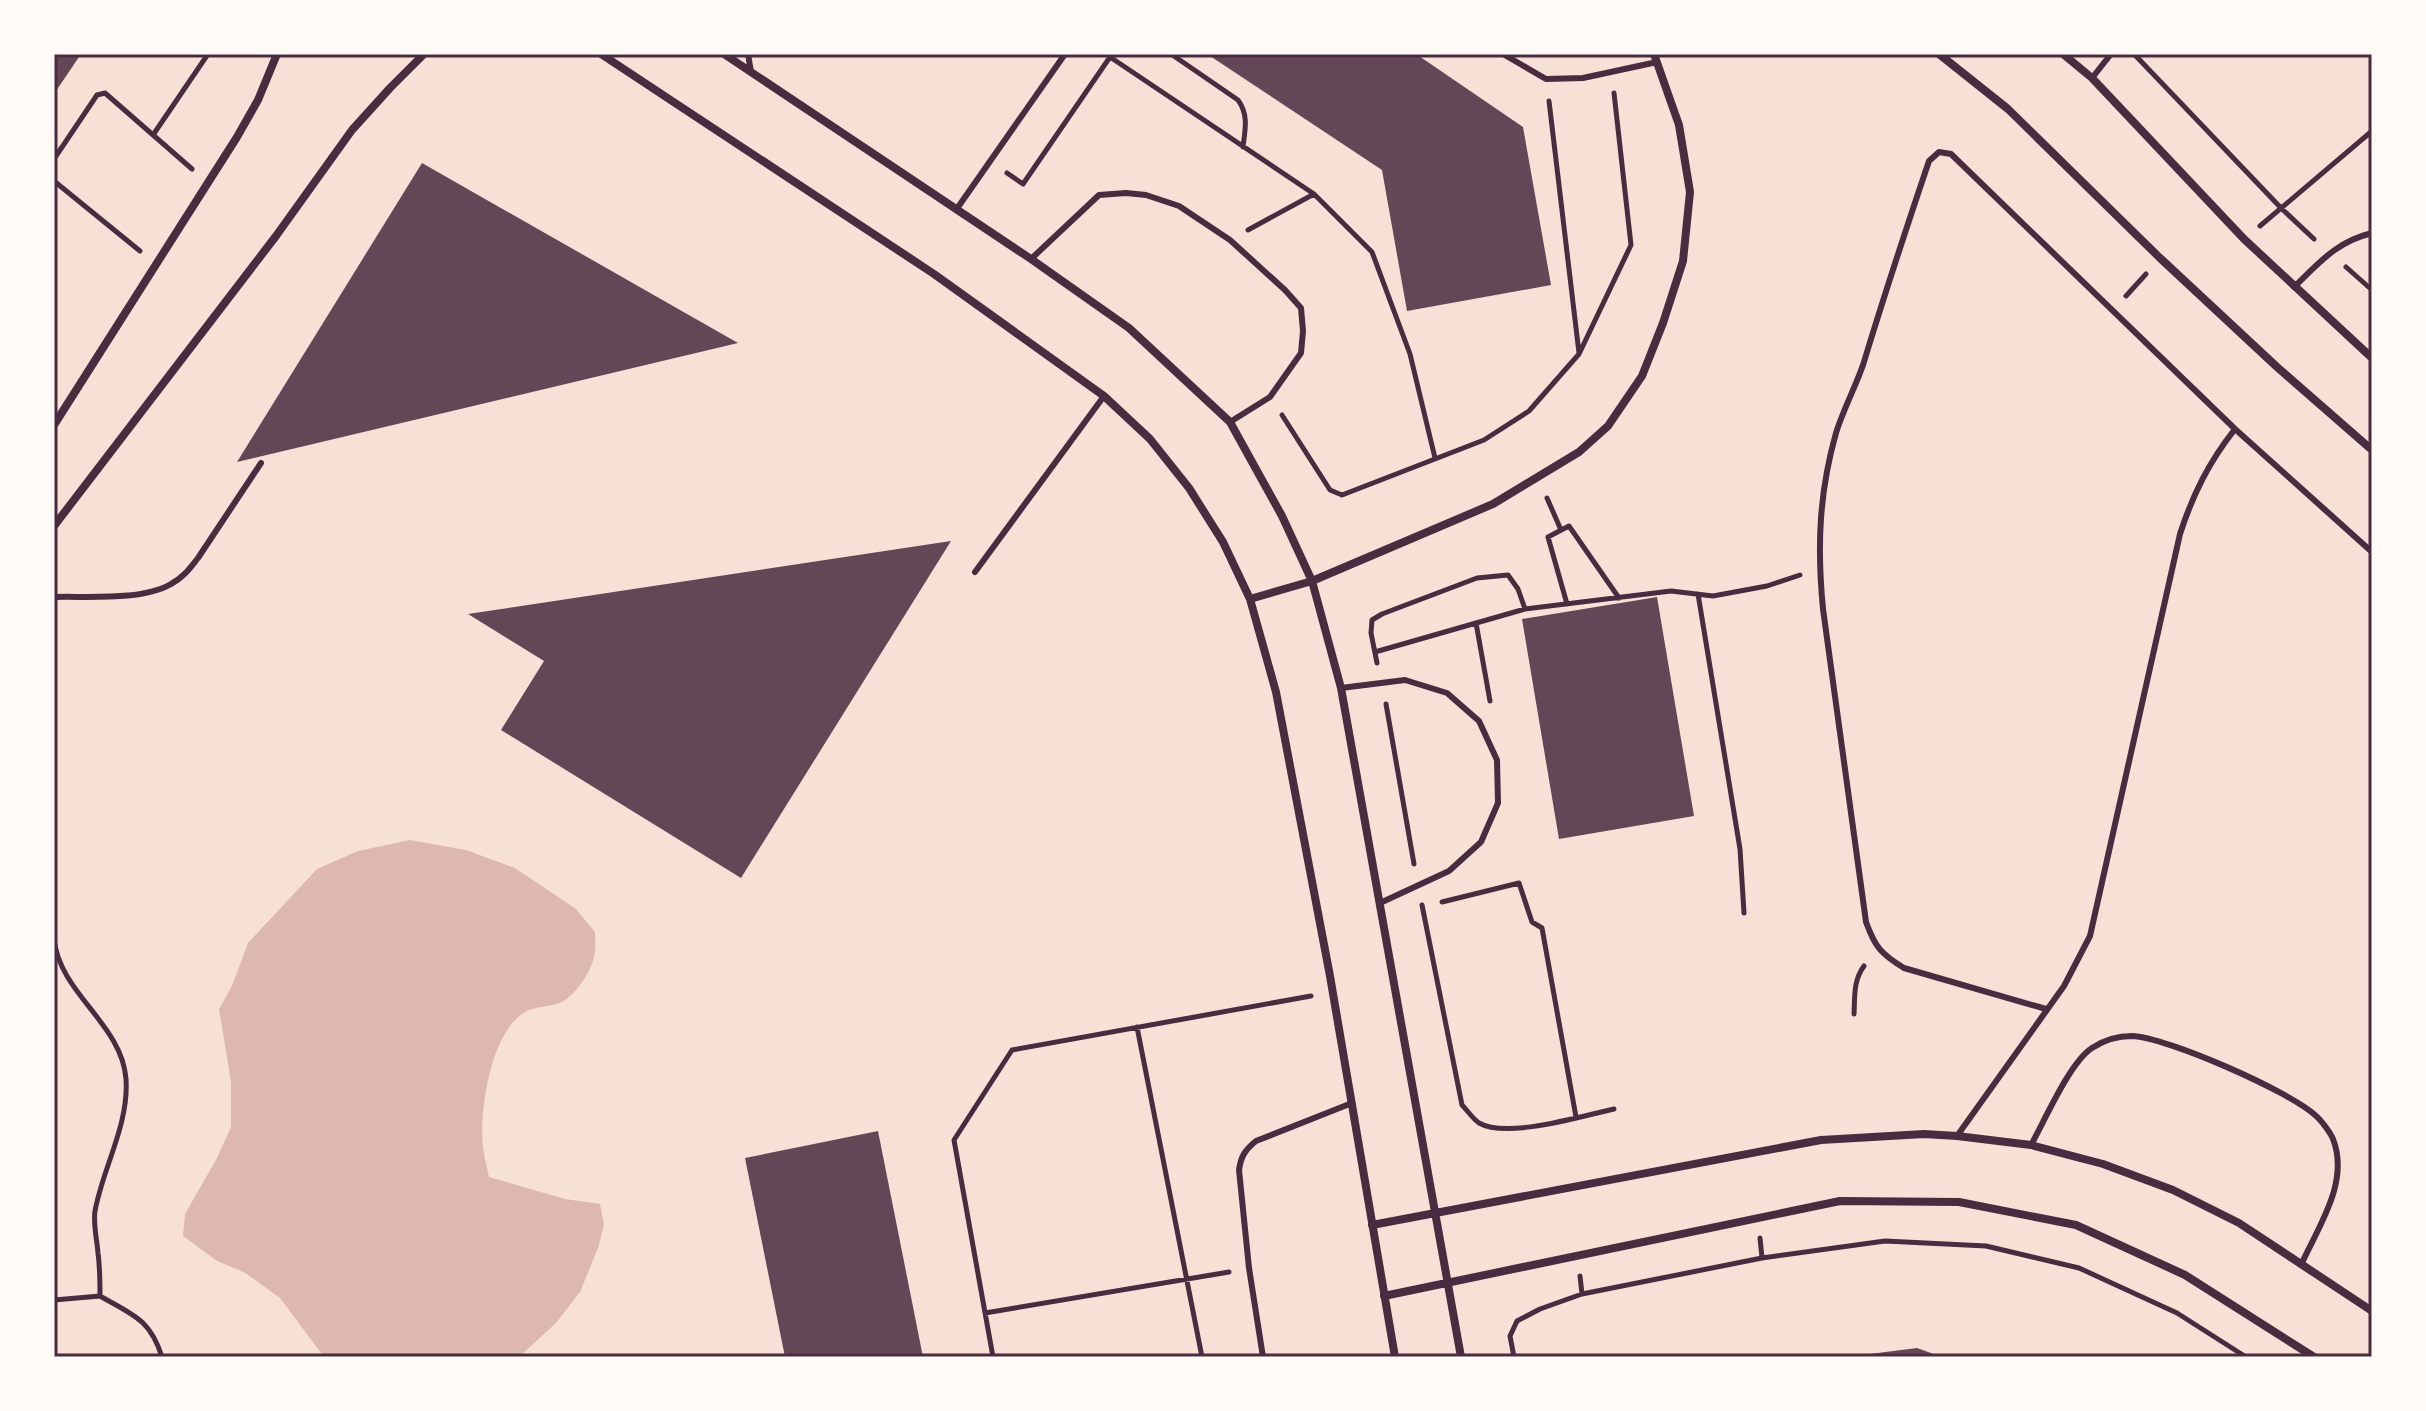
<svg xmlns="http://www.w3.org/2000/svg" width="2426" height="1411" viewBox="0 0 2426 1411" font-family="Signika,sans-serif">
	<rect width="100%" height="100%" fill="#f7e1d7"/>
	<!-- water -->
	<path fill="#dcb8b0" d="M410,840L466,850L515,868L576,909L595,932C595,940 596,949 594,957C591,972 575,995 562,1002C551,1007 537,1006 527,1011C491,1029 479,1111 483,1147C484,1157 487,1167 489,1177L565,1199L600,1204L604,1225L598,1248L580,1292L556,1323L519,1357H324L280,1298L244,1272L217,1261L183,1236L185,1214L217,1158L231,1127V1082L219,1009L232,986L248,943L317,869L358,851Z"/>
	<!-- building -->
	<path fill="#644757" d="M54,54H81L54,94Z
		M1207,54H1416L1523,127L1551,285L1407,311L1382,170Z
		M422,163L738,343L237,462Z
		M951,541L741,878L501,730L544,661L468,614Z
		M1657,597L1694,816L1559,839L1522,619Z
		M878,1131L923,1357H785L745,1158Z
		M1917,1348L1942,1357H1862V1355Z"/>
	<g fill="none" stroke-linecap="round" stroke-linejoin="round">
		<!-- path -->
		<path stroke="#4a2c40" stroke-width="5" d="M1171,54L1238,100C1249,115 1245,130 1243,147
			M2134,54L2282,209L2314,239
			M1549,101L1579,353
			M153,135L208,54
			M54,159L97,95L105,93L192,169
			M1007,173L1023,184L1110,57L1314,194L1372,252L1410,354L1435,458
			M54,181L140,251
			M2260,226L2372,131
			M1248,230L1314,194
			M2346,267L2372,290
			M2126,296L2146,274
			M1282,415L1330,490L1342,495L1484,440L1529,411L1579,354L1631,245L1614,93
			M1547,498L1561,530
			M1698,594L1740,849L1744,913
			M1567,604L1548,537L1569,526L1619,598
			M1476,623L1490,701
			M1375,652L1525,609
			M1377,663L1371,633L1372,620L1382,614L1477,578L1508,575L1518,589L1525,609L1671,591L1713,596L1767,586L1800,575
			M1386,704L1414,864
			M1442,902L1519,883L1532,922L1542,928L1576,1117
			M1422,905L1462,1105C1467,1110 1473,1119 1479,1123C1507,1139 1582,1116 1614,1109
			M54,939C60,994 122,1024 126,1079C129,1125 103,1167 95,1211C93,1224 97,1240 98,1253C100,1268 100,1282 100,1296C133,1315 150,1319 162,1357
			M1854,1014C1855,997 1853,981 1864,966
			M1137,1027L1202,1357
			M1760,1238L1762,1258
			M1580,1276L1582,1294
			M54,1300L100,1296
			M985,1313L1229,1272
			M993,1357L954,1140L1012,1050L1311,996
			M1514,1357L1510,1336L1517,1321L1540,1309L1582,1294L1762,1258L1885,1241L1986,1246L2079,1268L2177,1313L2246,1357"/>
		<!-- service -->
		<path stroke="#4a2c40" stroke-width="6" d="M748,54L751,72
			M1503,54L1546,79L1583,78L1657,62
			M2092,78L2111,54
			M956,210L1065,54
			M1031,259L1099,195L1126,193L1146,195L1179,206L1230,240L1285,290L1301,308L1303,331L1301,353L1270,397L1230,422
			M2294,287C2320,262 2336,242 2372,233
			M975,572L1104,396
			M54,597C88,596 142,601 171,584C183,578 190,568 198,558L261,463
			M1341,688L1405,680L1447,693L1479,721L1497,760L1498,803L1481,842L1449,871L1380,903
			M2046,1009L1904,968C1881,954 1875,947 1866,922L1823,609C1817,547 1819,493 1836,433C1843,410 1855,388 1863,365C1884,296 1906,229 1929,161L1939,152L1951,154L2235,429L2372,552
			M1957,1136L2064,986L2090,936L2180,534C2193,494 2209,462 2235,429
			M2031,1145C2045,1120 2070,1062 2092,1048C2104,1040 2118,1036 2132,1036C2166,1037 2289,1091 2315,1115C2321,1120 2330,1132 2333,1139C2350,1182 2318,1227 2301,1265
			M1263,1357L1249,1268L1239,1170C1241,1156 1245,1150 1256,1141L1352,1103"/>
		<!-- minor -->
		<path stroke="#4a2c40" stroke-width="8" d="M601,54L934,274L1104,396L1150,439L1189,488L1223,542L1250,599L1276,692L1330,976L1395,1357
			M724,54L1031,259L1129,328L1230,422L1282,516L1312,581L1341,688L1461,1357
			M1939,54L2008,109L2160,258L2277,367L2372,450
			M2063,54L2092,78L2244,239L2372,358
			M54,425L237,137L258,100L277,54
			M54,526L276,236L352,130L390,88L424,54
			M1250,599L1312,581L1493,504L1579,452L1608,426L1642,376L1663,323L1683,261L1690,192L1679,125L1654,54
			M1372,1225L1821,1140L1924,1134L1957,1136L2031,1145L2103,1164L2173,1190L2239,1223L2372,1311
			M1384,1296L1840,1201L1959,1202L2076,1225L2185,1275L2314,1357"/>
	</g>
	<!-- border -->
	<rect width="2426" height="1411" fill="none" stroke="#fffaf5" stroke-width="112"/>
	<rect x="56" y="56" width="2314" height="1299" fill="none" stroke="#4a2c40" stroke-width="3"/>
</svg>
